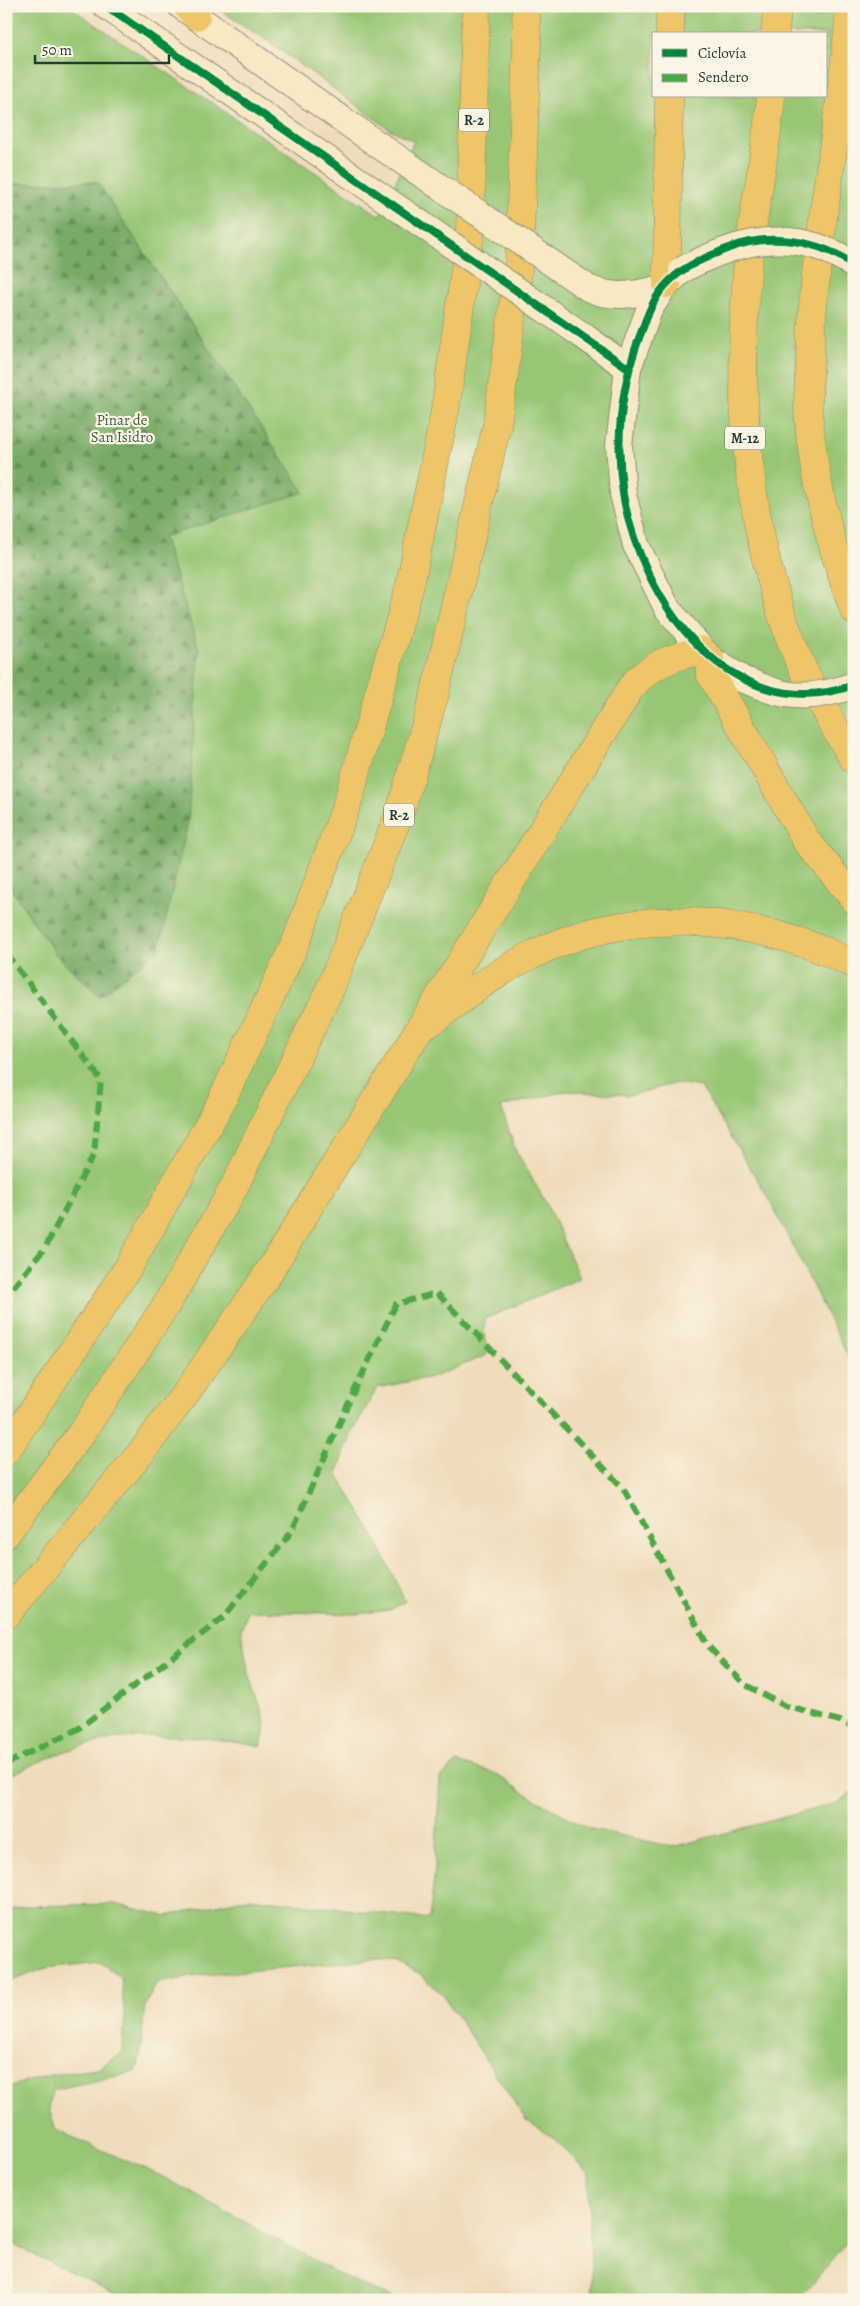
<svg xmlns="http://www.w3.org/2000/svg" width="860" height="2306" viewBox="0 0 860 2306" font-family="Alegreya,serif">
	<defs>
		<pattern id="forest-firs" width="22" height="20" patternUnits="userSpaceOnUse" patternTransform="scale(1.25)"><rect width="22" height="20" fill="#7aab66"/><path d="M5 1l3.5 6h-7zM16 11l3.5 6h-7z" fill="#638c55"/></pattern>
	</defs>
	<rect width="100%" height="100%" fill="#fcf5e5"/>
	<filter id="ink" filterUnits="userSpaceOnUse"><feTurbulence type="fractalNoise" baseFrequency=".02" numOctaves="2"/><feDisplacementMap in="SourceGraphic" scale="10" xChannelSelector="R" yChannelSelector="G"/><feConvolveMatrix kernelMatrix="1 2 1 2 8 2 1 2 1" color-interpolation-filters="sRGB"/></filter>
	<filter id="wash" filterUnits="userSpaceOnUse"><feTurbulence type="fractalNoise" baseFrequency=".0096" numOctaves="4" result="noise"/><feDisplacementMap in="SourceGraphic" scale="20" xChannelSelector="R" yChannelSelector="G"/><feGaussianBlur stdDeviation="1.12" result="paint"/><feColorMatrix in="noise" values="0 0 0 0 0 0 0 0 0 0 0 0 0 0 0 0 0 1.4 0 .05"/><feComposite in="paint" operator="in"/></filter>
	<g filter="url(#wash)">
		<rect width="100%" height="100%" fill="#efdcbb"/>
		<!-- green -->
		<path fill="#98c674" stroke="#5c8254" fill-rule="evenodd" d="M6,6H68L380,216L414,141L389,129L272,44L214,6H854V1368L769,1199L701,1087L677,1083L631,1095L566,1091L501,1107L515,1149L546,1203L580,1278L485,1319L484,1333L487,1355L436,1376L377,1388L352,1433L337,1474L373,1534L405,1601L390,1610L358,1614L248,1611L241,1630L248,1671L266,1723L261,1747C197,1734 130,1729 66,1751C46,1758 26,1768 6,1777V881L57,956L199,650L163,536L304,492L97,182L6,184ZM654,34H826V96H654Z
			M457,1762L494,1773L536,1800L587,1828L673,1847L837,1803L854,1790V2234L798,2300H592L588,2173L556,2140L526,2120L443,1995L419,1973L396,1962L378,1959L204,1975L157,1983L145,2005L140,2056L136,2072L52,2090L49,2109L56,2130L159,2175L352,2281L398,2300H129L6,2241V2087L52,2075L98,2069L121,2053L125,2019L121,1978L100,1962L46,1968L6,1983V1911L27,1906L115,1904L166,1916L249,1898L429,1919L434,1879L440,1778Z"/>
		<!-- forest -->
		<path fill="url(#forest-firs)" stroke="#4c744d" d="M97,182L304,492L163,537L199,650L188,822L159,949L100,996L57,956L6,881V184Z"/>
	</g>
	<g filter="url(#ink)">
		<g fill="none" stroke-linecap="round" stroke-linejoin="round">
			<!-- secondary casing -->
			<g stroke="#878c78" stroke-width="28">
				<path id="secondary" d="M106,6L382,197
					M181,6L383,148
					M682,270L663,288L649,310L628,368L619,445L623,494L636,545L667,608L710,659L744,680
					M588,288C615,300 635,294 663,288
					M582,335L628,368"/>
			</g>
			<!-- highway casing -->
			<g stroke="#878c78" stroke-width="29">
				<path id="highway" d="M187,6L196,16
					M850,6C842,124 813,240 810,359C809,375 808,392 808,408C812,477 830,545 854,610
					M670,34V6
					M775,34L777,6
					M771,96C766,155 752,213 747,272C736,402 747,529 795,651C810,689 834,725 854,760
					M667,284L669,96
					M710,659V673L806,840L854,899
					M431,1022C463,998 496,972 532,955C634,904 753,915 854,964
					M6,1451L128,1268L221,1102L296,942L348,801L410,585L445,411L470,234L476,6
					M6,1534L85,1428L166,1305L232,1191L330,989L400,812L434,697L497,425L519,264L527,43L526,6
					M6,1615L140,1454L186,1393L265,1278L630,689C648,665 672,657 701,650"/>
			</g>
			<!-- secondary -->
			<use href="#secondary" stroke="#f8e8c3" stroke-width="26"/>
			<!-- highway -->
			<use href="#highway" stroke="#eec569" stroke-width="28"/>
			<!-- secondary-bridge casing -->
			<g stroke="#878c78" stroke-width="28" stroke-linecap="butt">
				<path id="secondary-bridge" d="M383,148L588,288
					M382,197L582,335
					M682,270C739,239 797,225 854,265
					M744,680C757,684 771,692 785,694C807,698 833,693 854,685"/>
			</g>
			<!-- secondary-bridge -->
			<use href="#secondary-bridge" stroke="#f8e8c3" stroke-width="26"/>
			<!-- quiet -->
			<path stroke="#4fa644" stroke-width="6" stroke-dasharray="12 6" stroke-linecap="butt" d="M6,953L101,1080L94,1154L45,1248L6,1296
				M6,1764L78,1729L224,1617L292,1531L349,1402L396,1304L437,1293L623,1488L708,1646L744,1684L785,1706L840,1721L854,1728"/>
			<!-- cycleway casing -->
			<g stroke="#fcf5e5" stroke-width="11">
				<path id="cycleway" d="M106,6L628,368
					M854,265C819,240 770,232 729,248C705,258 682,266 664,287C651,302 646,320 639,338C621,388 615,441 623,494C641,601 730,729 854,685"/>
			</g>
			<!-- cycleway -->
			<use href="#cycleway" stroke="#00873e" stroke-width="8"/>
		</g>
	</g>
	<g text-anchor="middle" stroke-width="4.5" stroke-linejoin="round" paint-order="stroke">
		<!-- shield labels -->
		<g fill="#fcf5e5" stroke="#617469" stroke-width="1">
			<rect x="459" y="108.5" width="30" height="23" rx="4"/>
			<rect x="725" y="426.5" width="40" height="23" rx="4"/>
			<rect x="384" y="803.5" width="30" height="23" rx="4"/>
		</g>
		<g font-size="14" font-weight="bold" fill="#1f3d34">
			<text x="474" y="125">R-2</text>
			<text x="745" y="443">M-12</text>
			<text x="399" y="820">R-2</text>
		</g>
		<!-- park labels -->
		<g font-size="15" fill="#3d5f44" stroke="#fcf5e5">
			<text x="122" y="425">Pinar de<tspan x="122" dy="17">San Isidro</tspan></text>
		</g>
	</g>
	<!-- margin -->
	<rect width="860" height="2306" fill="none" stroke="#fcf5e5" stroke-width="25"/>
	<!-- legend -->
	<rect x="652" y="32" width="175" height="65" fill="#fcf5e5" stroke="#a4ab9e"/>
	<rect x="662" y="49" width="25" height="8" fill="#00873e" stroke="#a4ab9e"/>
	<text x="698" y="58" font-size="15" fill="#1f3d34">Ciclovía</text>
	<rect x="662" y="74" width="25" height="8" fill="#4fa644" stroke="#a4ab9e"/>
	<text x="698" y="82" font-size="15" fill="#1f3d34">Sendero</text>
	<!-- scale -->
	<path d="M35 55v8h134v-8" fill="none" stroke="#1f3d34" stroke-width="2.5"/>
	<text x="42" y="55" font-size="15" fill="#1f3d34" stroke="#fcf5e5" stroke-width="4" paint-order="stroke">50 m</text>
</svg>
